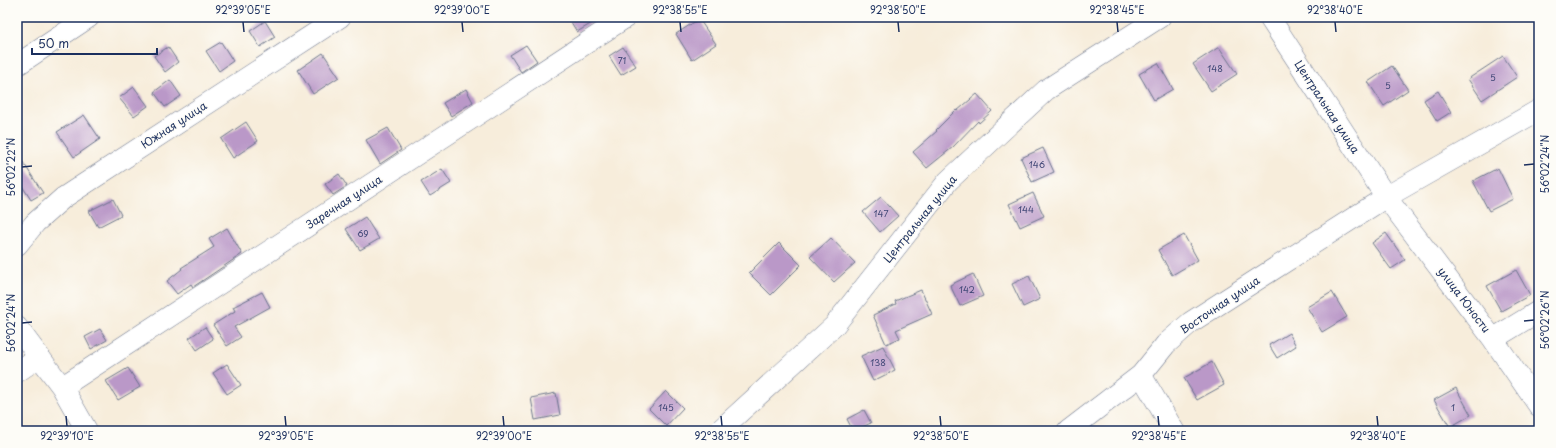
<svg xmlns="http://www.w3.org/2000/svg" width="1556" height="448" viewBox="0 0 1556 448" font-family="'Playpen Sans',sans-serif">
	<rect width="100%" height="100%" fill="#fdfcf7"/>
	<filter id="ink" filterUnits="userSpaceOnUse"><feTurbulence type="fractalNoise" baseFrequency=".025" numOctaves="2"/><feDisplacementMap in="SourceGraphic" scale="8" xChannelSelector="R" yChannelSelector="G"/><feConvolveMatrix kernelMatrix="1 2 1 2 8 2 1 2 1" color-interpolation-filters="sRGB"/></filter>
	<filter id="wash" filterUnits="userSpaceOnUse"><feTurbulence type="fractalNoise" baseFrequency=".012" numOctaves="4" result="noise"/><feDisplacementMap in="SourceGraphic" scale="16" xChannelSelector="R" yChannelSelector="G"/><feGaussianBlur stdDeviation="0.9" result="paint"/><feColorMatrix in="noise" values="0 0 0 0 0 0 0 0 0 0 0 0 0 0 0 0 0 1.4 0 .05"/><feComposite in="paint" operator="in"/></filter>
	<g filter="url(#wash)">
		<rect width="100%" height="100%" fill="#f7eddb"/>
		<g id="blocks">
			<!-- building -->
			<path fill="#ba98c8" d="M568,17H602L577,32Z
				M699,19L716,44L692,60L676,34Z
				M265,21L275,37L260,47L250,31Z
				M221,42L233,61L219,71L206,51Z
				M526,45L537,61L521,72L510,55Z
				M168,47L178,62L165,72L154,56Z
				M623,47L636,66L621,75L609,56Z
				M1219,47L1237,74L1211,91L1193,64Z
				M323,53L339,77L313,94L298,70Z
				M1503,56L1517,77L1482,100L1468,79Z
				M1158,63L1173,89L1154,100L1139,74Z
				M1392,66L1408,90L1384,106L1368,82Z
				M170,80L181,96L165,107L154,92Z
				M134,87L148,106L134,116L119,98Z
				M466,89L473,102L451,116L443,103Z
				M1438,91L1451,112L1437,121L1424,100Z
				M977,94L992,111L979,123L978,121L953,147L927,168L913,152L937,131L936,130L956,110L957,111Z
				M84,115L100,139L74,157L57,132Z
				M246,122L258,141L233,158L221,139Z
				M388,128L401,150L380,164L366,140Z
				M1043,148L1054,172L1032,182L1021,158Z
				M17,153L43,193L31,200L17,178Z
				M1498,168L1513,199L1489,211L1473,181Z
				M442,169L451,183L430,196L421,182Z
				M339,174L347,186L333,195L325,184Z
				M1033,193L1044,216L1020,227L1009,204Z
				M881,197L898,216L880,232L863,212Z
				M113,199L121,215L98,227L89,211Z
				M365,217L379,239L360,250L346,229Z
				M227,228L242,254L193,287L191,284L177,294L167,281L182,269L181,268L214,247L209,239Z
				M1386,233L1405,260L1391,269L1372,243Z
				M1184,235L1198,260L1172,275L1158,250Z
				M831,238L855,263L834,282L810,257Z
				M779,243L801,265L771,295L749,273Z
				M1516,270L1530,295L1501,311L1487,286Z
				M973,274L983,296L960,306L950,285Z
				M1029,276L1040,299L1023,307L1012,284Z
				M921,290L932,314L896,330L900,338L886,344L873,315L896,304L895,301Z
				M262,292L270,307L234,327L241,337L227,346L213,325L235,311L233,307Z
				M1332,292L1347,317L1322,332L1307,307Z
				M205,327L213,339L197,350L189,338Z
				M100,329L107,340L91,349L85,337Z
				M1289,333L1296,346L1277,358L1269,345Z
				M883,346L895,370L873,381L861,356Z
				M1212,362L1224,385L1197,400L1184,378Z
				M227,364L241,385L227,394L213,373Z
				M128,368L140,387L118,400L106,381Z
				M1456,388L1471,415L1450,427L1434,400Z
				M666,391L683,408L666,426L649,409Z
				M556,393L560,415L535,420L531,398Z
				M864,410L871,423L853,431L847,419Z"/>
		</g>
	</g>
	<g filter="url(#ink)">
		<use href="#blocks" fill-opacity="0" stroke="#68728a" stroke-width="1"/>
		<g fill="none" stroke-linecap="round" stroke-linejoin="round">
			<!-- minor casing -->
			<g stroke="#68728a" stroke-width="22">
				<path id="minor" d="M1269,17L1386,197L1493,339L1539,406
					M17,65L89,17
					M17,245L35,223L63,198L340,17
					M17,327L62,387L87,431
					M1493,339L1539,311
					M17,372L39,357
					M1141,375L1174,431
					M62,387L626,17
					M719,431L834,326L948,181L1046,90L1160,17
					M1068,431L1141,375L1166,344L1191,322L1386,197L1539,110"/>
			</g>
			<!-- minor -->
			<use href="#minor" stroke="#fff" stroke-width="21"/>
		</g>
	</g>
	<!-- ticks -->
	<path fill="none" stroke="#1b2f5e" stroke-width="1.5" d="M243,22L244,32M462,22L463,32M680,22L681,32M898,22L899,32M1117,22L1118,32M1335,22L1336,32M1524,165L1534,164M22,167L32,166M1524,321L1534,320M22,323L32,322M66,416L67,426M285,416L286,426M503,416L504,426M721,416L722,426M940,416L941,426M1158,416L1159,426M1377,416L1378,426"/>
	<g text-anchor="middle" stroke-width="3" stroke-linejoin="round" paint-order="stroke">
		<!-- number labels -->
		<g font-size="9" fill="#434978">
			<text x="622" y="64">71</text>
			<text x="1215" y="72">148</text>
			<text x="1493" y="81">5</text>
			<text x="1388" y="89">5</text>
			<text x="1037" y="168">146</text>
			<text x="1026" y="213">144</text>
			<text x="881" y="217">147</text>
			<text x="363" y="237">69</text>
			<text x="967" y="293">142</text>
			<text x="878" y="366">138</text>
			<text x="666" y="411">145</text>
			<text x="1453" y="411">1</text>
		</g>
		<!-- street labels -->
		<g font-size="11" fill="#1b2f5e" stroke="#fdfcf7">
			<text transform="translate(1327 107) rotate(57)" y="4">Центральная улица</text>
			<text transform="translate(174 125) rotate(-33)" y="4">Южная улица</text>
			<text transform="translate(344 202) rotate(-33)" y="4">Заречная улица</text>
			<text transform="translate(920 219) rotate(-51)" y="4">Центральная улица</text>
			<text transform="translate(1464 300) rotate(53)" y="4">улица Юности</text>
			<text transform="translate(1220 305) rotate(-34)" y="4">Восточная улица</text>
		</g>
	</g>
	<!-- margin -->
	<rect width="1556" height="448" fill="none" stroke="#fdfcf7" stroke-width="44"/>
	<!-- scale -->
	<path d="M32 48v6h125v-6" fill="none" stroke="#1b2f5e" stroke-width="2"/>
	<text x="38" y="48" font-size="12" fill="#1b2f5e" stroke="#fdfcf7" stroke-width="3" paint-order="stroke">50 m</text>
	<rect x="22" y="22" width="1512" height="404" fill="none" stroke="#1b2f5e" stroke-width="1.5"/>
	<g font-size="10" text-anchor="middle" fill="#1b2f5e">
		<text x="243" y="14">92°39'05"E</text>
		<text x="462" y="14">92°39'00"E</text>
		<text x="680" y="14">92°38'55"E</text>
		<text x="898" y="14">92°38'50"E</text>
		<text x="1117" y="14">92°38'45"E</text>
		<text x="1335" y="14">92°38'40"E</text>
		<text transform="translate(1545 164) rotate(-90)" y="4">56°02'24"N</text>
		<text transform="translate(11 167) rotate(-90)" y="4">56°02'22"N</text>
		<text transform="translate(1545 320) rotate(-90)" y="4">56°02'26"N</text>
		<text transform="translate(11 323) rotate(-90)" y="4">56°02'24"N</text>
		<text x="67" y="440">92°39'10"E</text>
		<text x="286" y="440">92°39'05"E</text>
		<text x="504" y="440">92°39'00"E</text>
		<text x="722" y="440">92°38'55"E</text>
		<text x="941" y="440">92°38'50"E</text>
		<text x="1159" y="440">92°38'45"E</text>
		<text x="1378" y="440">92°38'40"E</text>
	</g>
</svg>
